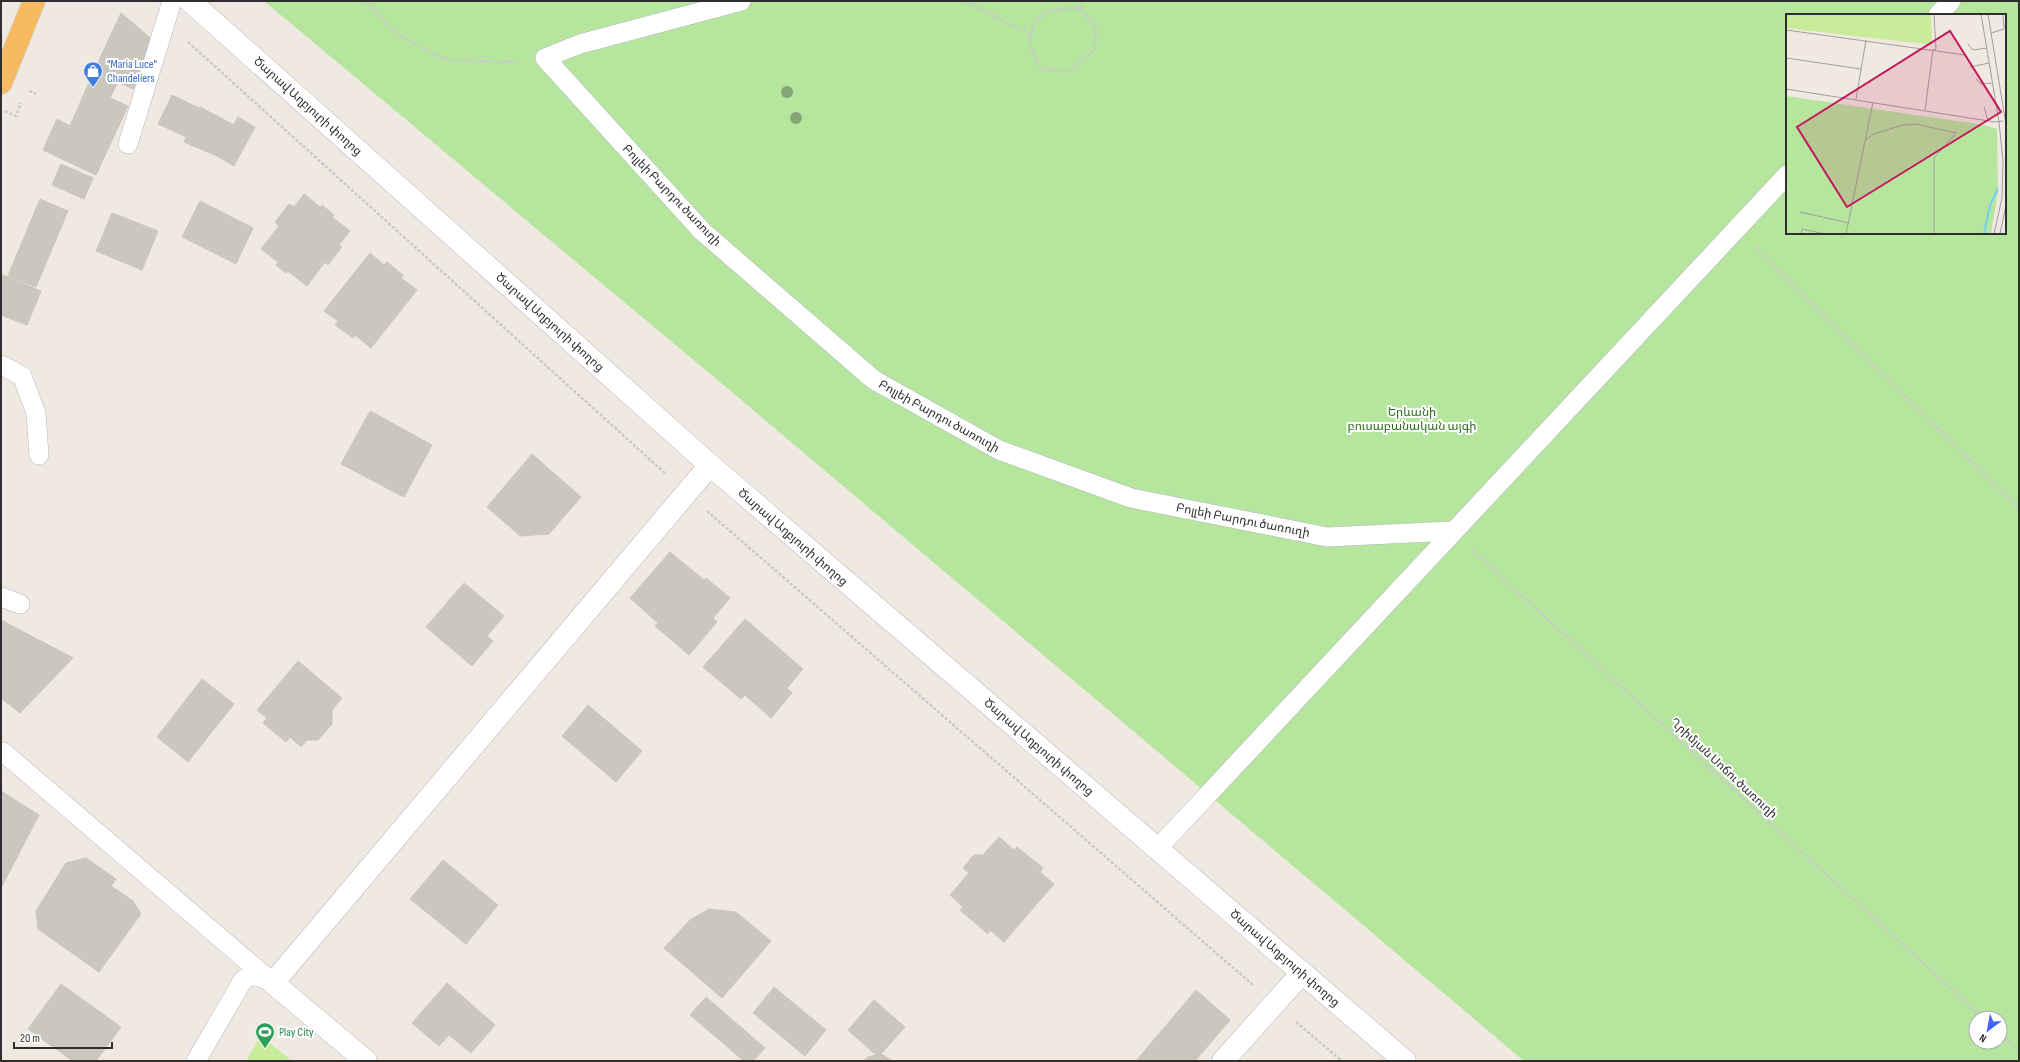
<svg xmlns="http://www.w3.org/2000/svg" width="2020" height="1062" viewBox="0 0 2020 1062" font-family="'Sofia Sans Condensed','Noto Sans Armenian',sans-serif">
	<rect width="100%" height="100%" fill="#efe9e1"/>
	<!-- green -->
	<path fill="#b6e59e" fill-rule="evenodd" d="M264,1H2019V1061H1524L733,393ZM1787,15H2005V233H1787ZM1976,1018H2000V1042H1976Z"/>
	<!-- pitch -->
	<path fill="#c9ec9a" d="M261,1036L292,1061H246Z"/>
	<!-- building -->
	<path fill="#cbc7bf" stroke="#cbc5ba" d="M121,13L155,42L133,89L94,71Z
		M94,71L118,82L110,98L128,106L96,175L43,150L57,119L70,126Z
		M172,95L199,108L186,137L158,124Z
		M200,107L234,125L217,156L184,142Z
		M238,117L255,127L234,166L217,156Z
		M61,164L93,178L84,199L52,185Z
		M304,194L320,207L322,205L334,215L332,217L350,231L339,245L342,247L328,265L325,262L307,286L288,271L286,273L276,265L278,262L261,249L279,226L275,222L289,204L294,207Z
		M40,199L68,211L36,287L8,276Z
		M200,201L253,228L236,264L182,237Z
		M112,213L158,231L142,270L96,251Z
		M370,253L384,265L387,262L403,275L401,278L417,290L371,348L355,335L353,338L335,325L338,321L324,311Z
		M1,274L41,291L27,325L1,315Z
		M370,411L432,445L404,497L341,464Z
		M532,454L581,497L549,534L520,536L487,507Z
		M670,552L704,580L706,578L730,598L713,618L717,622L689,655L655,626L658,623L630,598Z
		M464,583L504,616L487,636L493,641L472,666L426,627Z
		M745,619L803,669L787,688L792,693L771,718L745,695L741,699L703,667Z
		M1,620L73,658L20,713L1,698Z
		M298,661L342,698L332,710V724L318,740H307L301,747L290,737L286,742L263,723L267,718L257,710Z
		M202,679L234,704L188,762L157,737Z
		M588,705L642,751L616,782L562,736Z
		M1,791L39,815L1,888Z
		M999,837L1014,850L1017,847L1043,868L1040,872L1054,884L1004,942L990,930L988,934L960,910L963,907L950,895L969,873L963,868L974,855H983Z
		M86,858L116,879L111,886L133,901L141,914L99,972L38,929L36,911L66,863Z
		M443,860L498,905L466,944L410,899Z
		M709,909L736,912L771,941L722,998L664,948L690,920Z
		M447,983L495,1025L471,1053L449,1035L439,1046L412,1023Z
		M61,984L121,1027L96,1061H73L28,1029Z
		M774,987L826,1030L805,1056L753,1013Z
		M1196,990L1230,1020L1195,1061H1136Z
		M706,997L765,1048L753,1061H744L690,1015Z
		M874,1000L905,1027L881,1054L893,1061H863L868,1057L876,1055L848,1030Z"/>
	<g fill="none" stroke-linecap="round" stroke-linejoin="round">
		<!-- service casing -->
		<g stroke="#b4b7c1" stroke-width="20">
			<path id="service" d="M741,1L580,44L545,58L702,231L874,380L999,450L1131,498L1327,537L1452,531
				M1938,15L1951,1
				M128,144L172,1
				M1,365L22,376L36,413L39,455
				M1,597L20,604
				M3,752L273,983
				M1157,849L1787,175
				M196,1061L243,980C253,973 261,977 271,982"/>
		</g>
		<!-- minor casing -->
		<g stroke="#b4b7c1" stroke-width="23">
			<path id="minor" d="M366,1061L273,983L710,465
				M1223,1061L1302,973"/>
		</g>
		<!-- secondary casing -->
		<g stroke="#b4b7c1" stroke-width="23">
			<path id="secondary" d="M190,1L710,465L1405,1061"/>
		</g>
		<!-- trunk casing -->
		<g stroke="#c9c9c9" stroke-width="23">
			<path id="trunk" d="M1,83L34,1"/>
		</g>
		<!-- path -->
		<path stroke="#c9c9c9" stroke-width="2.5" stroke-dasharray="3 2" stroke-linecap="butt" d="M365,1L397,34L443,59L498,62L518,61
			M965,1L1031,35
			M1080,8L1096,26L1095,50L1067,72L1041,69L1030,47L1033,24L1048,11Z
			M1080,8L1082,1
			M188,42L666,474
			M29,91L36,94
			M5,111L16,116L21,103
			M1755,248L2019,508
			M707,511L1253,985
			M1473,551L1983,1018
			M1296,1022L1342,1061
			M2000,1034L2019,1051"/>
		<!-- service -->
		<use href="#service" stroke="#fff" stroke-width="19"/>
		<!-- minor -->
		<use href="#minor" stroke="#fff" stroke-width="22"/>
		<!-- secondary -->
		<use href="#secondary" stroke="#fff" stroke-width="22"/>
		<!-- trunk -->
		<use href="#trunk" stroke="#f8ba60" stroke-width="22"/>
	</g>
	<!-- trees -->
	<g fill="#84a574">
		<circle cx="787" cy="92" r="6"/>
		<circle cx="796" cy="118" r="6"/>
	</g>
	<!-- icons -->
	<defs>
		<g id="shop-pin" transform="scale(1)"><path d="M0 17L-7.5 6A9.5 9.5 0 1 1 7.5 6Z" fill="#3f7fe0" stroke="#fff"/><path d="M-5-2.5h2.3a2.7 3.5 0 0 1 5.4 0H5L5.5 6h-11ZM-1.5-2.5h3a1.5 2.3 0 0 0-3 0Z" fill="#fff"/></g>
		<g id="stadium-pin" transform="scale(1)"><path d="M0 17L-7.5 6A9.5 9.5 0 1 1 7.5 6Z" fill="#2e9e5b" stroke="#fff"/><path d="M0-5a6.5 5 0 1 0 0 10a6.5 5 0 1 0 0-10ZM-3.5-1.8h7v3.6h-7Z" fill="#fff"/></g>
	</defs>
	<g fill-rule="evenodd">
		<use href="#shop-pin" x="93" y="71"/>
		<use href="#stadium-pin" x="265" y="1032"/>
	</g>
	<g text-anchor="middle" stroke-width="4" stroke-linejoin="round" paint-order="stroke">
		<!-- shop labels -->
		<g font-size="12" fill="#366cbe" stroke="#fff" text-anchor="start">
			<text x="107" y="68">"Maria Luce"<tspan x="107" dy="14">Chandeliers</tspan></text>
		</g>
		<!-- street labels -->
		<g font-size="12" fill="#2e2e2e" stroke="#fff">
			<text transform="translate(308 106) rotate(42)" y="4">Ծարավ Աղբյուրի փողոց</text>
			<text transform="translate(672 195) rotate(46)" y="4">Բոլլեի Բարդու ծառուղի</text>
			<text transform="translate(550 322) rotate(42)" y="4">Ծարավ Աղբյուրի փողոց</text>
			<text transform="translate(939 416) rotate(29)" y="4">Բոլլեի Բարդու ծառուղի</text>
			<text transform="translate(1243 520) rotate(11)" y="4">Բոլլեի Բարդու ծառուղի</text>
			<text transform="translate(793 537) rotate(41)" y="4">Ծարավ Աղբյուրի փողոց</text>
			<text transform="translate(1039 747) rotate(41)" y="4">Ծարավ Աղբյուրի փողոց</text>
			<text transform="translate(1724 768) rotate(43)" y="4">Ղրիմյան Սոճու ծառուղի</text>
			<text transform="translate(1285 958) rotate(41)" y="4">Ծարավ Աղբյուրի փողոց</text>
		</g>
		<!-- park labels -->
		<g font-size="12" fill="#2c6e1b" stroke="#fff">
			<text x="1412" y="416">Երևանի<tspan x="1412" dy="14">բուսաբանական այգի</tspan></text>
		</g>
		<!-- leisure labels -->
		<g font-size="12" fill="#27864d" stroke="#fff" text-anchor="start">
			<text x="279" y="1036">Play City</text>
		</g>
	</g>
	<!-- overview -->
	<g transform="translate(1786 14)">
		<rect width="220" height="220" fill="#efe9e1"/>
		<path d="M0,82L198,111L211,115L212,178L205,220H0Z" fill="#b6e59e"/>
		<path d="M0,0H145L146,31L0,14Z" fill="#c9ec9a"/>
		<path fill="none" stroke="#75cff0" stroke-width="2" d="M198,220L204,191L212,175"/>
		<path fill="none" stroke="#a29e99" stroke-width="1" d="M195,0L213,108L217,147L216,184L208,220M202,0L220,111M0,16L179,41M205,19L218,15L217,0M182,30L187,36L201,34M0,44L75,55M184,53L203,49M190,65L195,70L207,69M0,75L209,108L217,107M70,85L80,26M198,93L202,107M139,96L147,36L150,35L148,0M79,126L88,120L117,111L130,110L170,119L148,144V220M14,198L63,209M15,220L16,215L39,220M60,220L87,88M214,220L220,191"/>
		<path fill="#c2185b" fill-opacity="0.15" stroke="#c2185b" stroke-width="2" d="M164,17L215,98L61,193L11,113Z"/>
		<rect width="220" height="220" fill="none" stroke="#2e2e2e" stroke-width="2"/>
	</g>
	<!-- border -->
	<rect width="2020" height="1062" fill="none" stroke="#2e2e2e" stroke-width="4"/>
	<!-- north arrow -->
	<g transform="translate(1988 1030) rotate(212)"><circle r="19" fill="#ffffff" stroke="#ababab"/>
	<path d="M0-3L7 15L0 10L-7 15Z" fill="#4264fb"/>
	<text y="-6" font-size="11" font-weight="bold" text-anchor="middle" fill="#2e2e2e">N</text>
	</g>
	<!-- scale -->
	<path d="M14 1042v6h98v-6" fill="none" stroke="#2e2e2e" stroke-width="2"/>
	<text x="20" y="1042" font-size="12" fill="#2e2e2e" stroke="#ffffff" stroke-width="3" paint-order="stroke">20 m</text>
</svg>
